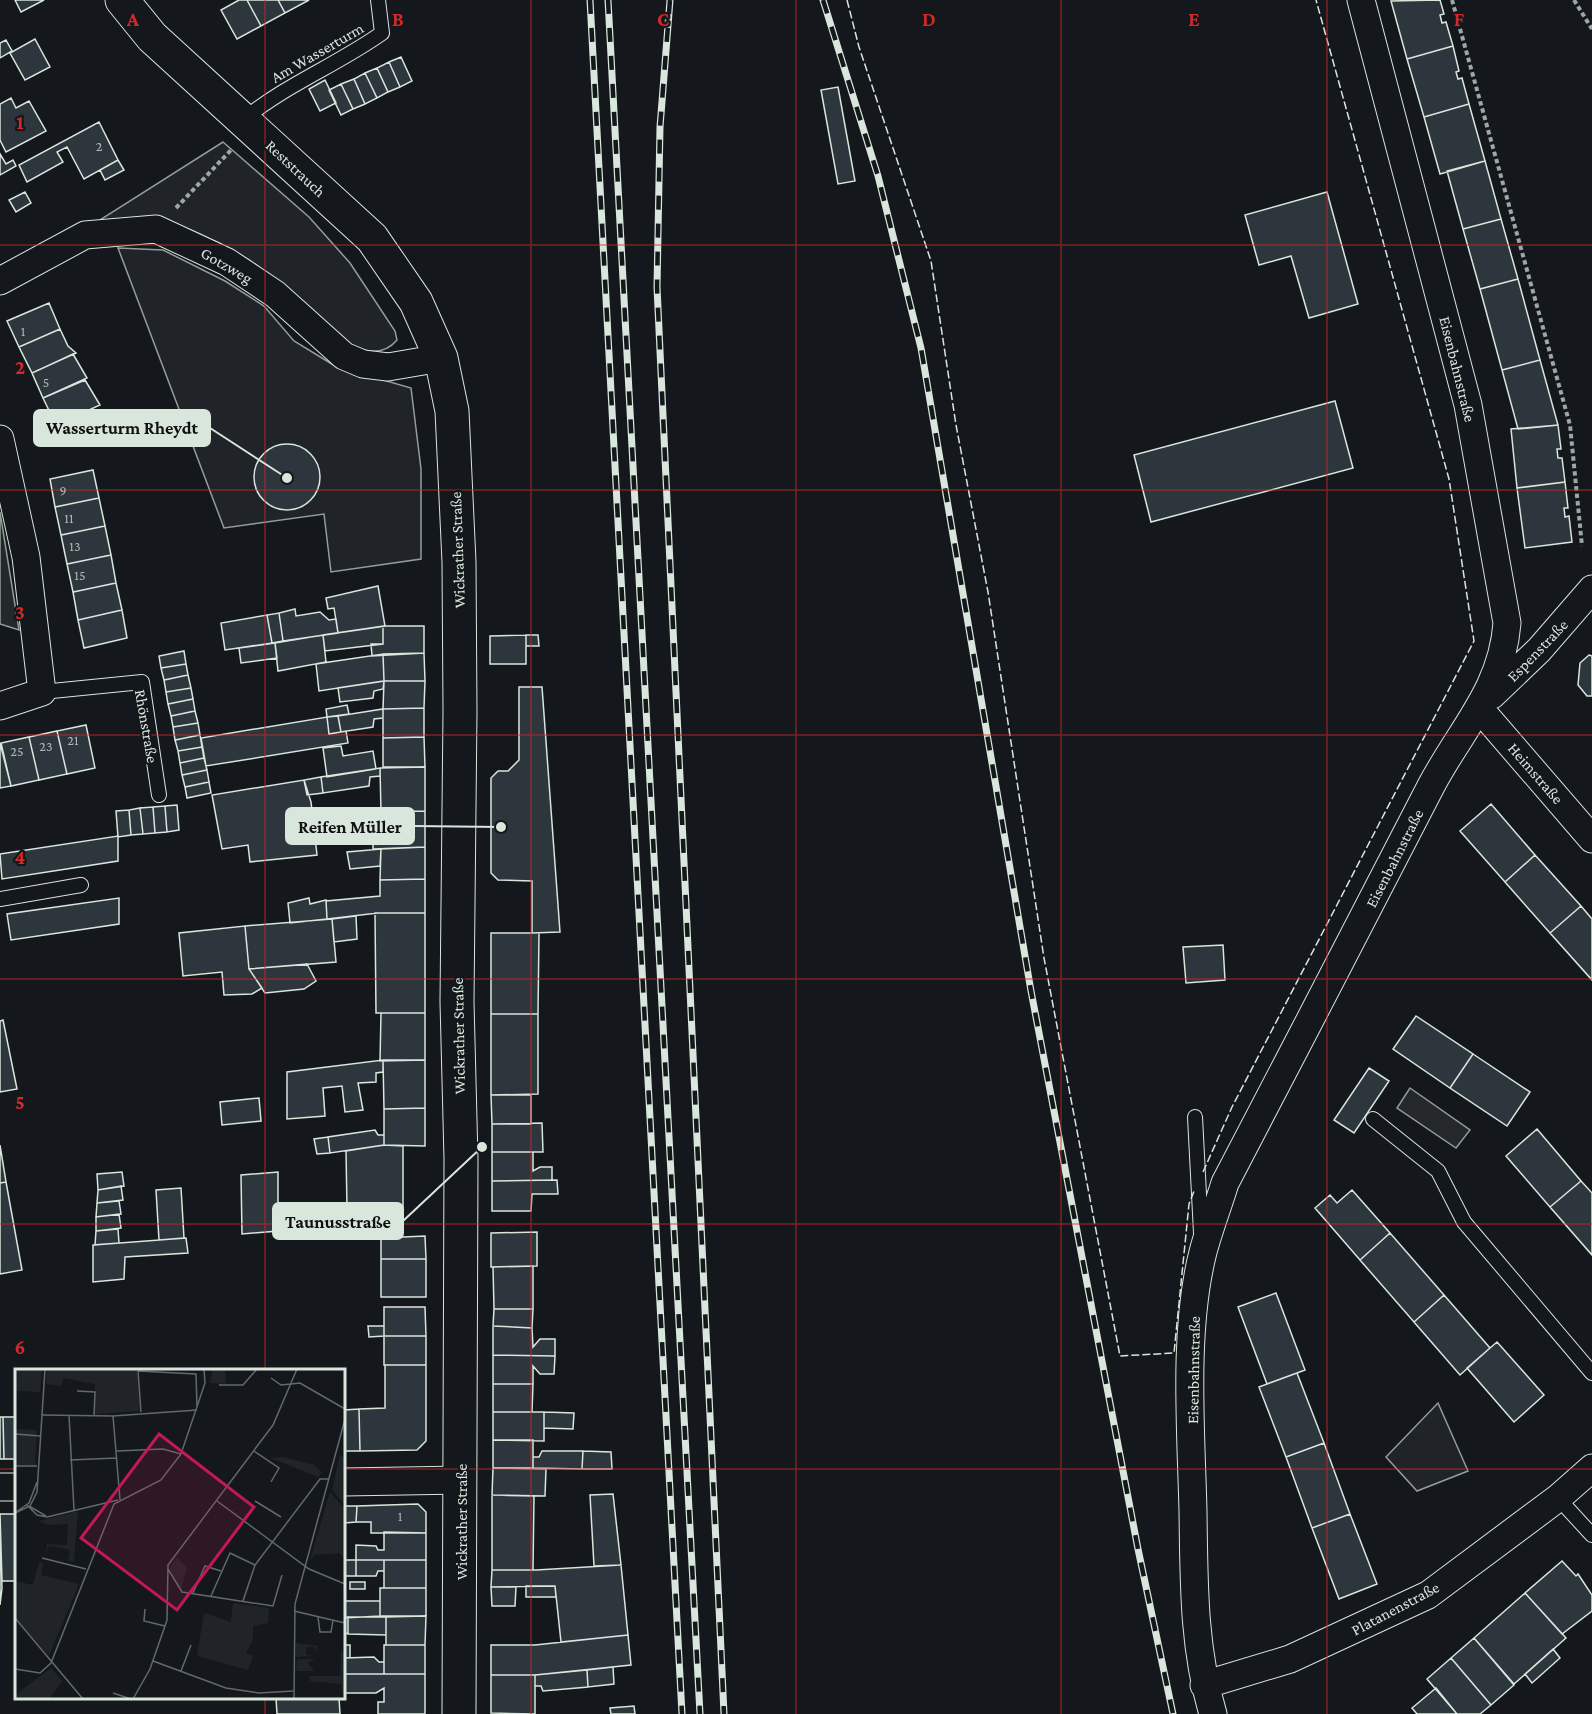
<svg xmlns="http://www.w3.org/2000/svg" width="1592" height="1714" viewBox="0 0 1592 1714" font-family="'Crimson Pro',serif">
	<rect width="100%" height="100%" fill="#14181c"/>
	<!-- green -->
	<path fill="#202428" stroke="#939e99" stroke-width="1.5" d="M223,142L309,217L350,263L395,331L397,340C361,383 287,290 259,267C247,257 229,248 215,241C200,234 180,224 164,221C143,217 117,222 95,223Z
		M118,248L163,250L225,281L264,306L294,341L335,366L411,388L421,469V559L331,572L324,514L224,528Z
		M1438,1403L1468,1471L1417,1491L1386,1457Z"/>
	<!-- parking -->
	<path fill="#24282b" stroke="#939e99" stroke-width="1.5" d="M0,512L19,630L0,624Z
		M1410,1088L1470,1130L1456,1148L1397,1108Z"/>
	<!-- building -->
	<path fill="#2c363c" stroke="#d8e6dc" stroke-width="1.5" d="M15,0H44L21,12Z
		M239,0H247L261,26L237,39L221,10Z
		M247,0H278L285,13L261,26Z
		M278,0H309L285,13Z
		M1440,0L1444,14L1440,15L1442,23L1446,22L1453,46L1407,59L1391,1Z
		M35,39L50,67L25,80L10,53Z
		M6,40L12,51L0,58V43Z
		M1453,46L1459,71L1456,72L1458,79L1462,78L1469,104L1424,117L1407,59Z
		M401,57L412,81L400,87L389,62Z
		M389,62L400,87L388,92L377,68Z
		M377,68L388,92L377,98L365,73Z
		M365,73L377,98L365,104L354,79Z
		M354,79L365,104L353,109L341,84Z
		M325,80L336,103L320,111L309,89Z
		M341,84L353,109L341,115L329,90Z
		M838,87L855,181L838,184L821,90Z
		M11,98L16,108L29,101L46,131L6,152L0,140V104Z
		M1469,104L1485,161L1440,174L1424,117Z
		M99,122L118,160L84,179L67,147L57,152L63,162L27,182L19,165Z
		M0,154L6,164L13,160L16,166L0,175Z
		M118,160L124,170L105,180L100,170Z
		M1485,161L1501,219L1463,229L1447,171Z
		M25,192L31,203L16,212L9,200Z
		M1327,192L1358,304L1309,318L1291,256L1259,265L1245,215Z
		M1501,219L1518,279L1480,289L1463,229Z
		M1518,279L1540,360L1502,370L1480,289Z
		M49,303L60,329L19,347L7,321Z
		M60,329L68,346L76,353L32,373L19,347Z
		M73,354L87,378L43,398L32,373Z
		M1540,360L1558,425L1518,429L1502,370Z
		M85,380L100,405L56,425L43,398Z
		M1335,401L1353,468L1151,522L1134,455Z
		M1558,425L1561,449H1557L1558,458H1562L1565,482L1517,488L1511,429Z
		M254 477a33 33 0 1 1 66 0a33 33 0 1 1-66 0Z
		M93,470L99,498L55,507L50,479Z
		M1565,482L1568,508H1564L1565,517L1569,516L1572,542L1525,548L1517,488Z
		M99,498L105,526L61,535L55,507Z
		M105,526L111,555L67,564L61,535Z
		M111,555L116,583L73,592L67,564Z
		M116,583L122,610L78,620L73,592Z
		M378,586L385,626L338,633L334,608L328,609L326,598Z
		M295,609L296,616L320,612L329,620L336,619L338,633L283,641L279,613Z
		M122,610L127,638L84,648L78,620Z
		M279,613L283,641L272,643L267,615Z
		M267,615L272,643L225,650L221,623Z
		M383,626H424V653L372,656L371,644H383Z
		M383,626V644L325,651L323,635Z
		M323,635L326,662L278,671L275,643Z
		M526,635H538L539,646H526Z
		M526,635V664H490V636Z
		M275,643L277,658L241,663L239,648Z
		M184,651L186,664L161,668L159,656Z
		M424,653L425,681H384L383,654Z
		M383,654L384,681L319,691L316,664Z
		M1589,655L1592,656V696H1587L1578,685L1580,663Z
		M186,664L188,675L164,680L161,668Z
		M188,675L191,688L166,692L164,680Z
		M384,681H425L424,708L383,709Z
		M384,681L383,689L374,691L373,698L340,702L338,688Z
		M519,687H542L560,932L532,933V881L498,880L491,873V778L498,771H508L519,760Z
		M191,688L193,699L168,704L166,692Z
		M193,699L195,711L171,716L168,704Z
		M347,705L349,714L327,717L326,709Z
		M424,708V737L383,738V709Z
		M383,709V718L374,719L373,727L341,732L338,716Z
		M195,711L198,723L173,727L171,716Z
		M338,716L341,732L329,734L327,717Z
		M327,717L329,734L346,731L348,743L206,766L201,738Z
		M198,723L200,735L175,740L173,727Z
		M86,725L95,768L67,774L57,731Z
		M57,731L67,774L39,780L29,737Z
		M200,735L202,747L178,751L175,740Z
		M29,737L39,780L11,786L1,743Z
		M424,737L425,767H383V738Z
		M0,743L11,786L0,788Z
		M341,746L343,756L373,751L376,769L327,777L323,748Z
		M202,747L204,758L180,763L178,751Z
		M204,758L207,770L182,775L180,763Z
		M425,767V811L381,812L380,768Z
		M380,768V776L370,777L369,786L323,793L321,777Z
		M207,770L209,782L185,787L182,775Z
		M321,777L323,793L307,795L304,780Z
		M304,780L311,802L317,855L250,862L248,845L222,849L212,795Z
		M209,782L211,793L187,798L185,787Z
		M1491,804L1535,855L1505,882L1460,831Z
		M177,805L179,830L167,832L165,806Z
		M165,806L167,832L155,833L153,807Z
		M153,807L155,833L143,834L140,808Z
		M140,808L143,834L131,835L129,810Z
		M129,810L131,835L118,837L116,811Z
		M425,811V847L373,849V812Z
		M118,836V861L2,879L0,854Z
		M425,847V879L380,880L381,849Z
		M381,849L380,866L350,869L347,852Z
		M1535,855L1581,906L1550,933L1505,882Z
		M425,879V913H378L327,919L326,901L380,896V880Z
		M119,898V924L11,940L7,914Z
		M309,898L310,904L326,900L327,919L290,923L288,903Z
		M1581,906L1592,919V980L1550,933Z
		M375,913H425V1013H376Z
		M356,916L357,939L334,942L332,919Z
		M332,919L336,962L249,969L245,926Z
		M245,926L249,969L262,988L252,994L224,995L222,972L183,976L179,933Z
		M491,933H539L538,1014H491Z
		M1223,945L1225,980L1186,983L1183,947Z
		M307,964L316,981L304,989L265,993L249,969Z
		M381,1013H425V1060L380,1061Z
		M491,1014H538V1094L491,1095Z
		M1416,1016L1473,1054L1450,1088L1393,1049Z
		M3,1020L17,1089L0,1092V1021Z
		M1473,1054L1530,1092L1507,1126L1450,1088Z
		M383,1060H425V1108L384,1109Z
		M383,1060V1072L376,1073V1082L358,1083L363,1110L345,1112L342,1086L323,1088L325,1116L287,1119V1072Z
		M1369,1068L1389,1081L1354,1133L1334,1120Z
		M491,1095H531V1124H492Z
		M259,1098L261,1121L222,1125L220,1102Z
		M425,1108V1146L384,1145V1109Z
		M542,1123L543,1152H492V1124Z
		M1537,1129L1581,1181L1550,1207L1506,1156Z
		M375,1130L378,1135H384V1145L330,1153L328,1137Z
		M328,1137L330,1153L317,1154L314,1139Z
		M0,1145L6,1182L0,1183Z
		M384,1145L403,1146V1220L351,1224V1208H347L346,1151Z
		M492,1152H533V1171L540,1167H552V1180L492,1181Z
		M122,1172L124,1186L98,1190L97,1174Z
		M278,1172V1231L242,1234L241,1175Z
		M557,1180L558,1194H532L531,1211H492V1181Z
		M1581,1181L1592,1193V1255L1550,1207Z
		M6,1182L22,1270L0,1274V1183Z
		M121,1186L123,1200L97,1203L98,1190Z
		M181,1188L184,1238L159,1240L156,1190Z
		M1352,1190L1390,1233L1360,1260L1315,1208L1330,1195L1337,1203Z
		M119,1201L121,1214L96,1217L97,1203Z
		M119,1214L121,1228L96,1231V1217Z
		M118,1229L119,1243L95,1245L96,1231Z
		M537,1232V1266L491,1267V1233Z
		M1390,1233L1444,1295L1414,1322L1360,1260Z
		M425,1236L426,1259H381V1238Z
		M186,1238L188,1253L125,1257L124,1279L93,1282V1245Z
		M381,1259H426V1297H381Z
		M533,1266V1309H494L493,1267Z
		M1276,1293L1305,1370L1267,1384L1238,1307Z
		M1444,1295L1490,1348L1460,1375L1414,1322Z
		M384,1307H425L426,1336H384Z
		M494,1309H533L532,1328L493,1326Z
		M368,1326H384V1336L369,1337Z
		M493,1326L532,1328L533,1347L540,1339H555V1356L493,1355Z
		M384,1336H426V1365H384Z
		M1497,1342L1544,1395L1514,1422L1467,1368Z
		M493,1355L555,1356L554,1374H540L533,1366V1384H493Z
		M385,1365H426V1441L417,1450L360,1451L359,1409L385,1408Z
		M1297,1373L1324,1443L1286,1457L1259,1387Z
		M493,1384H533L532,1412H493Z
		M359,1409L360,1451H344V1410Z
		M493,1412H544V1441L493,1440Z
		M544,1412L574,1413L573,1429L544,1428Z
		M0,1417H3L4,1459H0Z
		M3,1417H16V1459H4Z
		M493,1440H533V1468H493Z
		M1324,1443L1350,1514L1312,1528L1286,1457Z
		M542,1451H583L582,1469L533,1468V1457H539Z
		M583,1451L611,1452L612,1469H582Z
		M493,1468L546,1469L545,1496L492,1495Z
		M613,1494L621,1565L594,1566L590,1495Z
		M492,1495L534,1496L533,1570H492Z
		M418,1504L426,1512V1533H371V1522H356L357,1506Z
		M344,1506H357L356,1522L344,1523Z
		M0,1514L2,1588L0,1605Z
		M0,1514H16V1581H2Z
		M1350,1514L1377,1584L1339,1599L1312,1528Z
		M384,1532L426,1533V1560H356V1545L376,1546L378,1550H384Z
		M344,1560H356V1576H344Z
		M356,1560H384V1571H378L376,1576H356Z
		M384,1560H426V1588H384Z
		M1562,1561L1576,1576L1578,1574L1592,1595V1611L1562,1634L1525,1593Z
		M621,1565L628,1635L561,1642L555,1586L491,1587L492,1570H536Z
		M350,1582H365V1589H350Z
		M526,1586H555L556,1597H526Z
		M491,1587H516L515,1606H492Z
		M380,1588H426V1616H380Z
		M1525,1593L1566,1638L1514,1684L1474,1638Z
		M344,1601H380V1616L344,1618Z
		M426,1616L425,1645H386V1617Z
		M348,1617V1633L344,1634V1618Z
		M348,1617H386V1635L348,1634Z
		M628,1635L631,1665L535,1675H491V1645H535Z
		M1474,1638L1514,1685L1491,1705L1451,1658Z
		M344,1645H350V1658H344Z
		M384,1645H425V1674H384Z
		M1553,1649L1560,1658L1532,1683L1525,1674Z
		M374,1657L379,1662H384V1674H344V1658Z
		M1451,1658L1491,1705L1480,1714H1457L1427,1679Z
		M613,1667L614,1684L588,1687L587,1670Z
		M587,1670L588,1687L543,1691L541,1686H535V1675Z
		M344,1674H425V1714H378V1702H384V1688L376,1693H344Z
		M491,1675H535V1714L491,1713Z
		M1436,1688L1457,1714H1417L1412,1708Z
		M276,1698H339L340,1714H277Z
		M634,1706L635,1714H611L610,1708Z"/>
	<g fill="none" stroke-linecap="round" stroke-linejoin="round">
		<!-- service casing -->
		<g stroke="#d8e6dc" stroke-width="16">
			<path id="service" d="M243,120C285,85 337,65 382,33L378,0
				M42,692L142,682L159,795
				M0,899L81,885
				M1195,1117L1201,1233
				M1373,1119L1438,1171L1464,1222L1592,1373
				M1558,1498L1592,1535"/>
		</g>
		<!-- minor casing -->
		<g stroke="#d8e6dc" stroke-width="29">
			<path id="minor" d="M0,281L85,235L156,229L227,262L275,294L344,356L363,364L388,367L441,358
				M0,439L26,557L42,692L0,706
				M1492,695L1539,650L1592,589
				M1479,708L1592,839
				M344,1482L462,1480
				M0,1487H16
				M1204,1685L1290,1659L1428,1595L1558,1498L1592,1468
				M1213,1714C1193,1647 1194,1580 1193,1511C1191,1430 1183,1330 1203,1252C1209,1229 1218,1206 1225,1183C1294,1051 1363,918 1431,786C1461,729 1502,690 1507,623L1468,405L1361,0"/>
		</g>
		<!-- secondary casing -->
		<g stroke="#d8e6dc" stroke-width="35">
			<path id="secondary" d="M122,0L152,37L372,238L416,302L441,358L452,411L459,562L460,711L457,1002L461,1159L459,1714"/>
		</g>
		<!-- path -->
		<path stroke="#9da8a2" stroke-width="4" stroke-dasharray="4.5 3" stroke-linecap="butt" d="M1452,0L1570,425L1582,546
			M1574,0L1592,29
			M176,208L231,150"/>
		<!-- service -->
		<use href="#service" stroke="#14181c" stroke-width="14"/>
		<!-- minor -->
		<use href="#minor" stroke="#14181c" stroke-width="27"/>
		<!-- secondary -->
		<use href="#secondary" stroke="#14181c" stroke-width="33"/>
		<!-- rail casing -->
		<g stroke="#d8e6dc" stroke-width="7">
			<path id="rail" d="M590,0L682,1714
				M608,0L700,1714
				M670,0L660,127L657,287L724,1714
				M823,0L878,176L921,348L1031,991L1138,1549L1173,1714"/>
		</g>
		<!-- rail -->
		<use href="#rail" stroke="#14181c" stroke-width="4.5" stroke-dasharray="14" stroke-linecap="butt"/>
		<!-- fence -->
		<path stroke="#d8e6dc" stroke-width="1.5" stroke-dasharray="8 3" stroke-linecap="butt" d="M847,0L859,47L931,261L956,425L988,592L1044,958L1120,1356L1174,1353L1189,1204L1194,1191
			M1203,1172L1232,1107L1474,641L1449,479L1316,0"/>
	</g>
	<!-- grid -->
	<path fill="none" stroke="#d62828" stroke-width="1.5" stroke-opacity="0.55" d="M265,0V1370M531,0V1714M796,0V1714M1061,0V1714M1327,0V1714M0,245H1592M0,490H1592M0,735H1592M0,979H1592M0,1224H1592M0,1469H16M344,1469H1592M265,1698V1714"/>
	<g text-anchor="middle" stroke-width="4.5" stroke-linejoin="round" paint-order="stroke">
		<!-- number labels -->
		<g font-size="14" fill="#adbab4">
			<text x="99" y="151">2</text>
			<text x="23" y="336">1</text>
			<text x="46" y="387">5</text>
			<text x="63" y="495">9</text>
			<text x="69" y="523">11</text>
			<text x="75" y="551">13</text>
			<text x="80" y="580">15</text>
			<text x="73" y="745">21</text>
			<text x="46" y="751">23</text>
			<text x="17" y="756">25</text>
			<text x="400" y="1521">1</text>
		</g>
		<!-- street labels -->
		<g font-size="16" fill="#d8e6dc" stroke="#14181c">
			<text transform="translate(317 52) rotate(-30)" y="6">Am Wasserturm</text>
			<text transform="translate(296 168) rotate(43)" y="6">Reststrauch</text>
			<text transform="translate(227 265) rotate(30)" y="6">Gotzweg</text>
			<text transform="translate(1458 369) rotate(76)" y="6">Eisenbahnstraße</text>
			<text transform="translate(457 550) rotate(-92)" y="6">Wickrather Straße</text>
			<text transform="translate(1537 650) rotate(-46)" y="6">Espenstraße</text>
			<text transform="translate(147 726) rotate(80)" y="6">Rhönstraße</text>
			<text transform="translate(1536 773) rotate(49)" y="6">Heimstraße</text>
			<text transform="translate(1394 858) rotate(-63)" y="6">Eisenbahnstraße</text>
			<text transform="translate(458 1036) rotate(-91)" y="6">Wickrather Straße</text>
			<text transform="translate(1193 1370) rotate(-89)" y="6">Eisenbahnstraße</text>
			<text transform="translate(461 1522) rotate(-90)" y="6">Wickrather Straße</text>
			<text transform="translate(1395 1608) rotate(-28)" y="6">Platanenstraße</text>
		</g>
	</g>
	<!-- overview -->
	<g transform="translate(15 1369)">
		<rect width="330" height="330" fill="#14181c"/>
		<path d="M0,0H27L25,23L2,22L0,45ZM32,0H122L125,42L80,45V15L48,9L47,17L31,15ZM198,0H210L211,15L195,14ZM0,60L22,61L20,96H0ZM325,85L330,92V136L317,121ZM267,88L299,96L307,103L303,108L256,89ZM315,123L330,140V191L324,184L300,186L295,191ZM63,142L59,193L53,192L55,181L34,177L30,186L32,175L52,176L53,155L33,156L24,152ZM162,188L172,199L166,221L154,199ZM24,193L28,194L26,206L64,215L34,287L0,248V212L18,216ZM218,234L254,239L253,254L238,257V270L231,284L238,287L233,301L182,287L189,244L216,253ZM281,274L302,277V284L300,278H291V286L300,287L281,288ZM326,283H330V324L327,325L326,315L295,312L294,307H325ZM282,290H300L293,294L299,302H281ZM36,299L47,312L34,330H0V326Z" fill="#202428"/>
		<path fill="none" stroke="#626a69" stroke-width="1.5" d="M123,2L181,5L182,38M123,2L126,43M256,9L266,16L285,14L330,40M204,16H228L242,0M62,22L80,23L79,47M26,46L98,47L182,41M54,46L59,141M98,47L105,131M0,65L25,67M102,82L148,80L166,85M239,82L264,99L256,113M55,91L101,89M0,97H22M202,132L294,200L330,215M240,132L266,148M12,136L22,146L32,148L103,131M14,137L31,147M1,143L14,134L22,113M0,144L15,137L22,123L30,0M27,189L71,200M153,200L167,223L258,237L267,206M178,224L190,197L206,202M196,227L215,184L240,196M228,232L240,196L305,110H314M130,240L129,252L150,257M279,242L330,254M303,248L305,263H316L318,251M0,249L68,330M138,292L211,319L244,324L278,322M0,300L25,304L36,294L99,135L146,111L166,85L190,14L189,0M166,302L176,276M98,324L116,330M118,330L135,300L152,251L153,196L258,56L282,0M279,330L280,235L330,50"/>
		<path fill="#c2185b" fill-opacity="0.15" stroke="#c2185b" stroke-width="3" d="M144,65L239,138L162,241L66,169Z"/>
		<rect width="330" height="330" fill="none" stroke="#d8e6dc" stroke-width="3"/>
	</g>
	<g font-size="20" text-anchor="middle" font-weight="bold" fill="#d62828" stroke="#14181c" stroke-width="4.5" stroke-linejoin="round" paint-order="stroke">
		<text x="133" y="26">A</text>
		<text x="398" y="26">B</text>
		<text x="663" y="26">C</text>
		<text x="929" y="26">D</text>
		<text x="1194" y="26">E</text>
		<text x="1459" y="26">F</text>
		<text x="20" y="129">1</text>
		<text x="20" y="374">2</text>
		<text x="20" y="619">3</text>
		<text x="20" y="864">4</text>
		<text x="20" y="1109">5</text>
		<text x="20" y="1354">6</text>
	</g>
	<!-- callouts -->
	<path fill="none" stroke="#d8e6dc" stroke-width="2" d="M287 478L210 428M501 827L414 826M482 1147L403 1221"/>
	<g fill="#d8e6dc" stroke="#14181c" stroke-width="2">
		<circle cx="287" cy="478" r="6"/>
		<circle cx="501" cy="827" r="6"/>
		<circle cx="482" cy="1147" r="6"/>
	</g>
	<g fill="#d8e6dc" stroke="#d8e6dc" stroke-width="2">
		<rect x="34" y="410" width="176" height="36" rx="6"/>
		<rect x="286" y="808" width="128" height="36" rx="6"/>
		<rect x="273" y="1203" width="130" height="36" rx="6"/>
	</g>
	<g font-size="18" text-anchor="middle" font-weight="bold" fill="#111">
		<text x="122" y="434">Wasserturm Rheydt</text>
		<text x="350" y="833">Reifen Müller</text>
		<text x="338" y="1228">Taunusstraße</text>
	</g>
</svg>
